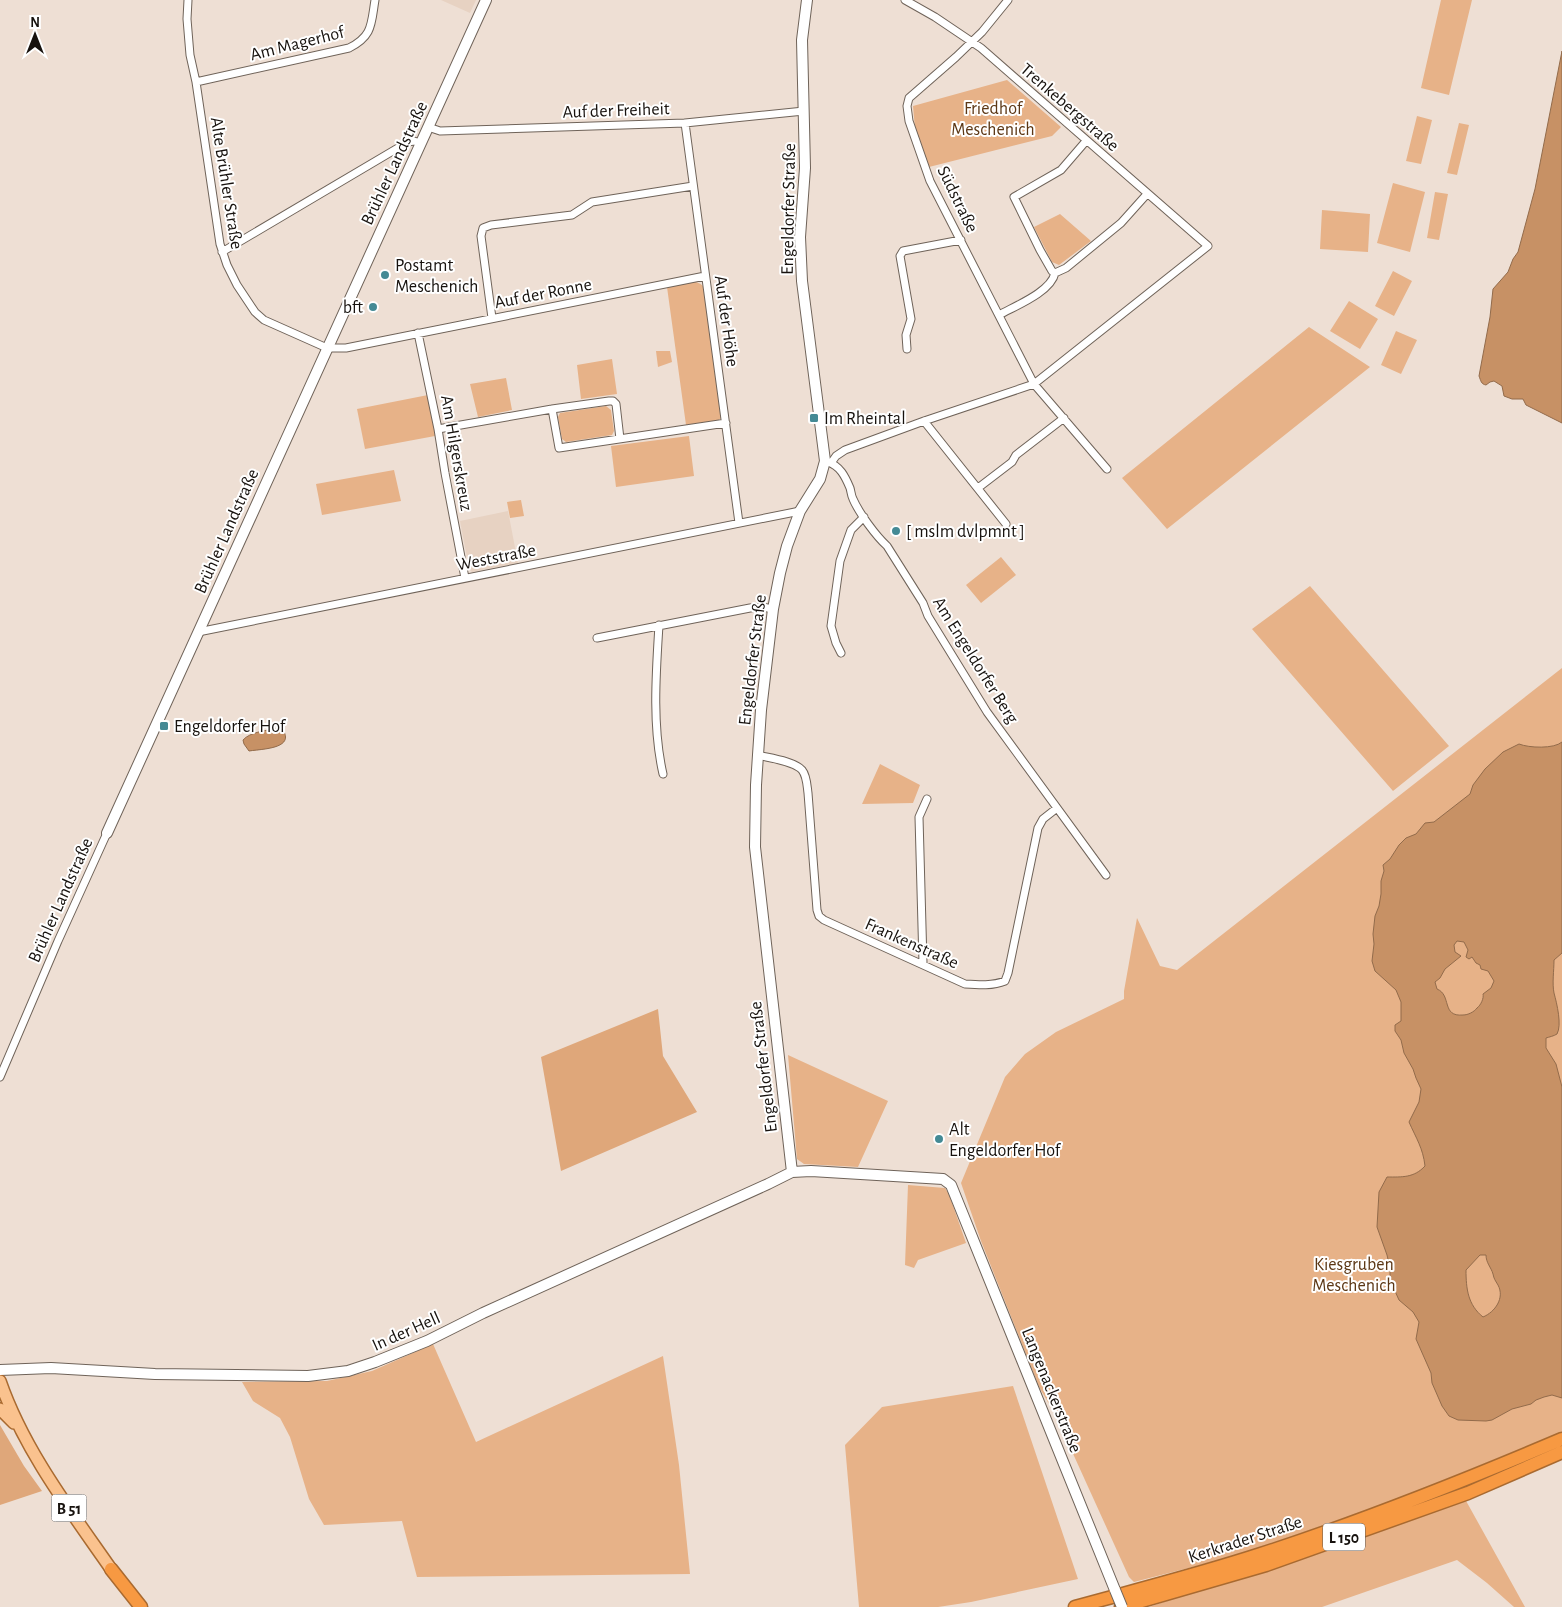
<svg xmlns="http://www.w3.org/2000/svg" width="1562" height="1607" viewBox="0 0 1562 1607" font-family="'Alegreya Sans',sans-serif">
	<rect width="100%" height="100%" fill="#eedfd4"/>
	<!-- built -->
	<path fill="#e7d2c2" d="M441,0H476L470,13Z
		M508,511L518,563L472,572L470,570L469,568L460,521Z"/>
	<!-- green -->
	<path fill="#e7b288" d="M1441,0H1472L1449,95L1421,88Z
		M1007,80L1061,127L1052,136L929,167L915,129L913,106Z
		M1417,116L1432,120L1421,164L1406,161Z
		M1459,123L1469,125L1457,175L1447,173Z
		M1393,183L1425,192L1410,252L1377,243Z
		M1435,192L1448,194L1439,240L1427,238Z
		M1322,210L1370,214L1368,252L1320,249Z
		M1060,214L1091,241L1059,265L1052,262L1034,227Z
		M1393,271L1412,281L1394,316L1375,306Z
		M690,281C698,282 701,283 705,289L722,414L721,418L718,421L686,425L667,287Z
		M1349,301L1378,319L1360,349L1330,331Z
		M1309,327L1370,367L1167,529L1122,478Z
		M1396,331L1417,340L1401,374L1381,365Z
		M656,351H670L672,362L658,367Z
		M612,359L617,394L581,399L577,365Z
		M506,378L512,410L478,417L470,384Z
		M428,395L435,436L365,449L357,409Z
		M606,406L611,410L614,431L612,435L566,442L562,439L558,417L560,413Z
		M689,436L694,476L616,487L611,446Z
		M394,470L401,501L322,515L316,484Z
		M521,500L524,516L510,518L507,502Z
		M1001,557L1016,575L981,603L966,585Z
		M1310,586L1449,746L1393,791L1252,629Z
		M1562,668V1432L1385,1504L1239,1555L1134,1582L1129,1577L1055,1414L1039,1387L981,1241L961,1183L1005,1077L1025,1054L1056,1032L1124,999V991L1137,918L1160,966L1177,970Z
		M880,764L920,785L913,803L862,804Z
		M788,1055L888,1101L858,1167L804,1164L797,1159Z
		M908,1185L945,1188L949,1194L966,1243L918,1260L914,1268L905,1265Z
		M433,1344L476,1442L663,1356L679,1465L690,1574L417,1577L402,1521L324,1525L309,1499L290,1437L280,1418L253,1401L242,1382L327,1381L372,1371Z
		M1013,1386L1078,1579L971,1602L938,1607H859L845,1445L882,1407Z
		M1465,1499L1525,1607H1514L1487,1583L1457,1560L1322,1607H1149Z"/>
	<!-- forest -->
	<path fill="#dfa77a" d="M658,1009L663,1056L697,1112L561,1171L541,1057Z
		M0,1425L24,1466L42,1491L0,1505Z"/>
	<!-- water -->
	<path fill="#c79165" stroke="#926b4b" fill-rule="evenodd" d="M1562,51V423L1526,405L1523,399H1512L1504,396L1502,386L1494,381L1490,382L1486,385C1481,384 1481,381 1479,376L1490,317L1493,289L1508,272L1513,259L1518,252L1535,189Z
		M277,729L283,730C295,749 261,749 249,751L244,744L243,740C250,732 267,730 277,729Z
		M1562,742V953L1554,960C1554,971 1552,983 1554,993C1557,1004 1562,1025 1557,1034C1554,1036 1549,1037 1546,1038V1048L1556,1064L1562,1087V1398L1552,1395L1544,1397L1536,1400L1531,1404L1512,1409L1492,1420L1486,1421L1458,1420L1449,1416L1442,1406L1432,1383L1431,1373L1416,1339L1419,1322L1413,1312L1399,1300L1390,1280V1268L1387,1255L1377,1227L1379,1192L1387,1177C1402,1177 1414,1178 1425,1166C1423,1148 1416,1138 1409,1122L1419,1102L1421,1089L1416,1078L1413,1069L1404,1053L1401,1040L1395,1031V1025L1401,1021V1002L1396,990L1375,971L1372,961L1374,944L1373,934L1375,916L1379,906L1381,894V881L1384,871L1383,865L1390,859L1399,845L1406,838L1416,834L1425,823L1434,822L1470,794L1473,785L1485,769L1503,752L1519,744C1529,748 1554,749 1562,742ZM1457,941L1464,942L1468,950L1466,957L1469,959L1472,957L1476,963L1480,965L1481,969L1488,971L1494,981L1491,988L1483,994C1484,998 1481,1005 1477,1008C1474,1012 1468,1015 1463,1015C1441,1017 1452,995 1437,989L1435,982L1440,978L1445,969L1461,956L1455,952L1454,945ZM1480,1255H1486C1486,1263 1491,1267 1493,1274C1494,1279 1495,1280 1498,1285C1505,1298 1495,1312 1483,1317C1468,1305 1466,1289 1466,1270Z"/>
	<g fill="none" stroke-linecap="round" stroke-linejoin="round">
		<!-- street casing -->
		<g stroke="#6f6359" stroke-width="9">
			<path id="street" d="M188,0L187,19L190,55L196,82L220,244L227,265L237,285L255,312L264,320L327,348H346L705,276
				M1008,0L982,32L956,57L909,98L907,106L909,121L930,181L1034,384L1107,469
				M196,82L349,48C373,36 371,24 375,0
				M685,123L739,523
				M428,127L440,131L685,123L804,111
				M1086,141L1061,170L1014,197L1040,250L1052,271L1055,273L1066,268L1121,223L1147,194
				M222,252L408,142L414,141L421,143
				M999,315C1015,306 1051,292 1055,273
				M492,318L481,236L483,228L491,225L572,215L592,202L693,186
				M418,333L438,429L445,473L465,578
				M907,349L906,335L911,319L900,256L903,251L961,240
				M552,409L559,448L726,423
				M924,421L1006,524
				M438,429L552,409L609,401H613L616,404L620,439
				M828,462C840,466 845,476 850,488C851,491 851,495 853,499C859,513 876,536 887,546L923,603L928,616L987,712L1106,875
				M831,463L836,456L845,450L924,421L1034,384L1208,246L981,48L935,17L905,0
				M978,488L1012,462L1016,455L1064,418
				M659,625C656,673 652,726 663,774
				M198,632L800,511
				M597,638L750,608L762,607L773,609
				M841,653L836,643L831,626L840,561L851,530L864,517
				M757,755C769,758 794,761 802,770C807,776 807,786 808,793L817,910L819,916L824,920L965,984C979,985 993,986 1005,981L1008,973L1038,828L1043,819L1057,808
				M923,963L919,817L927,799
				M0,1077L58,941L107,833"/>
		</g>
		<!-- secondary casing -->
		<g stroke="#6f6359" stroke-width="12">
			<path id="secondary" d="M107,833L486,0
				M792,1172L755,847L756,785L761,710L773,609L780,573L787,546L800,511L820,479L825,461L802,281L800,237L805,168L802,40L807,0
				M0,1370L51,1368L155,1374L308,1376L348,1371L375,1362L427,1341L483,1313L768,1184L792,1172L811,1171L943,1179L951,1185L1115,1590"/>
		</g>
		<!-- primary casing -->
		<g stroke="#a96a30" stroke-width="14">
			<path id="primary" d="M0,1381C24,1450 70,1510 111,1569
				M0,1409L14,1423"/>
		</g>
		<!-- highway casing -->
		<g stroke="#a96a30" stroke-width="15">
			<path id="highway" d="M111,1569L141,1607
				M1075,1607C1137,1590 1200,1574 1261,1554C1363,1521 1463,1481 1562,1439
				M1121,1607L1266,1565L1468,1493L1562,1452"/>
		</g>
		<!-- street -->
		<use href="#street" stroke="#fff" stroke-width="7"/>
		<!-- secondary -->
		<use href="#secondary" stroke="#fff" stroke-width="10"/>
		<!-- primary -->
		<use href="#primary" stroke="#fac28e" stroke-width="11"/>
		<!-- highway -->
		<use href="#highway" stroke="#f79942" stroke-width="12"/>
		<!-- secondary-bridge casing -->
		<g stroke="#6f6359" stroke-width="12" stroke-linecap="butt">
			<path id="secondary-bridge" d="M1115,1590L1122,1607"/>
		</g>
		<!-- secondary-bridge -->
		<use href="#secondary-bridge" stroke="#fff" stroke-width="10"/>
	</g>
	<!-- markers -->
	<g fill="#448a95" stroke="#fff" stroke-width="2">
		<circle cx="385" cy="275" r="5"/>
		<circle cx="373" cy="307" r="5"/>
		<rect x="809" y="413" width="10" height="10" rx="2.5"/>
		<circle cx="896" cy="531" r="5"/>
		<rect x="159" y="721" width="10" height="10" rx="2.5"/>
		<circle cx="939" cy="1139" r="5"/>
	</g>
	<g text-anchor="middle" stroke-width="4" stroke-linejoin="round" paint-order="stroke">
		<!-- shield labels -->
		<g fill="#fff" stroke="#5d5956" stroke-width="1">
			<rect x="51.5" y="1494.5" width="35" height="27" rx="4"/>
			<rect x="1323" y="1523.5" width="42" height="27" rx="4"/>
		</g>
		<g font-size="16" font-weight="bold" fill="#17120e">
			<text x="69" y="1514">B 51</text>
			<text x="1344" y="1543">L 150</text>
		</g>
		<!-- street labels -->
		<g font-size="18" fill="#17120e" stroke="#fff">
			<text transform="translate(297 43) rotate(-14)" y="6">Am Magerhof</text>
			<text transform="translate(1070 107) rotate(41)" y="6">Trenkebergstraße</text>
			<text transform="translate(616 110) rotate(-2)" y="6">Auf der Freiheit</text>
			<text transform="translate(394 163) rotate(-65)" y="6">Brühler Landstraße</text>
			<text transform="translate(227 183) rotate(81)" y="6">Alte Brühler Straße</text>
			<text transform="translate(958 199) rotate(64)" y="6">Südstraße</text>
			<text transform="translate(788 209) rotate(-89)" y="6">Engeldorfer Straße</text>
			<text transform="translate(543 293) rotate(-11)" y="6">Auf der Ronne</text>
			<text transform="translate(727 321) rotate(82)" y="6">Auf der Höhe</text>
			<text transform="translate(457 453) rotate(80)" y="6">Am Hilgerskreuz</text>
			<text transform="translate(226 531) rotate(-66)" y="6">Brühler Landstraße</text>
			<text transform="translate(496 557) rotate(-11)" y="6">Weststraße</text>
			<text transform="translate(752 660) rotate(-83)" y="6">Engeldorfer Straße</text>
			<text transform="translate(976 660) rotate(58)" y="6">Am Engeldorfer Berg</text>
			<text transform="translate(60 900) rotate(-66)" y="6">Brühler Landstraße</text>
			<text transform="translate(912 943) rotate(24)" y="6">Frankenstraße</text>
			<text transform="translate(763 1067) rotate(-97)" y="6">Engeldorfer Straße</text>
			<text transform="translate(406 1331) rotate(-24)" y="6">In der Hell</text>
			<text transform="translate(1052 1390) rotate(68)" y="6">Langenackerstraße</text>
			<text transform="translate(1245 1539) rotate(-18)" y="6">Kerkrader Straße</text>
		</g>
		<!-- park labels -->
		<g font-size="18" fill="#5c3715" stroke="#fff">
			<text x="993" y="114">Friedhof<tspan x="993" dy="21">Meschenich</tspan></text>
			<text x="1354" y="1270">Kiesgruben<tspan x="1354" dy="21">Meschenich</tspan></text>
		</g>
		<!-- poi labels -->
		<g font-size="18" fill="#17120e" stroke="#fff" text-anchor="start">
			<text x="395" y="271">Postamt<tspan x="395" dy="21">Meschenich</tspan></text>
			<text x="363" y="313" text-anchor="end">bft</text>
			<text x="824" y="424">Im Rheintal</text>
			<text x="906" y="537">[ mslm dvlpmnt ]</text>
			<text x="174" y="732">Engeldorfer Hof</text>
			<text x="949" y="1135">Alt<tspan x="949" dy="21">Engeldorfer Hof</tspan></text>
		</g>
	</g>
	<!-- north arrow -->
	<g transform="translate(35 35)" stroke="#ffffff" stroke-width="4" paint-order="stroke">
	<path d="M0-4L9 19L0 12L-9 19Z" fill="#17120e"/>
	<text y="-8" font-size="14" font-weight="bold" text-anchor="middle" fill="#17120e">N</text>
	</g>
</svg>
